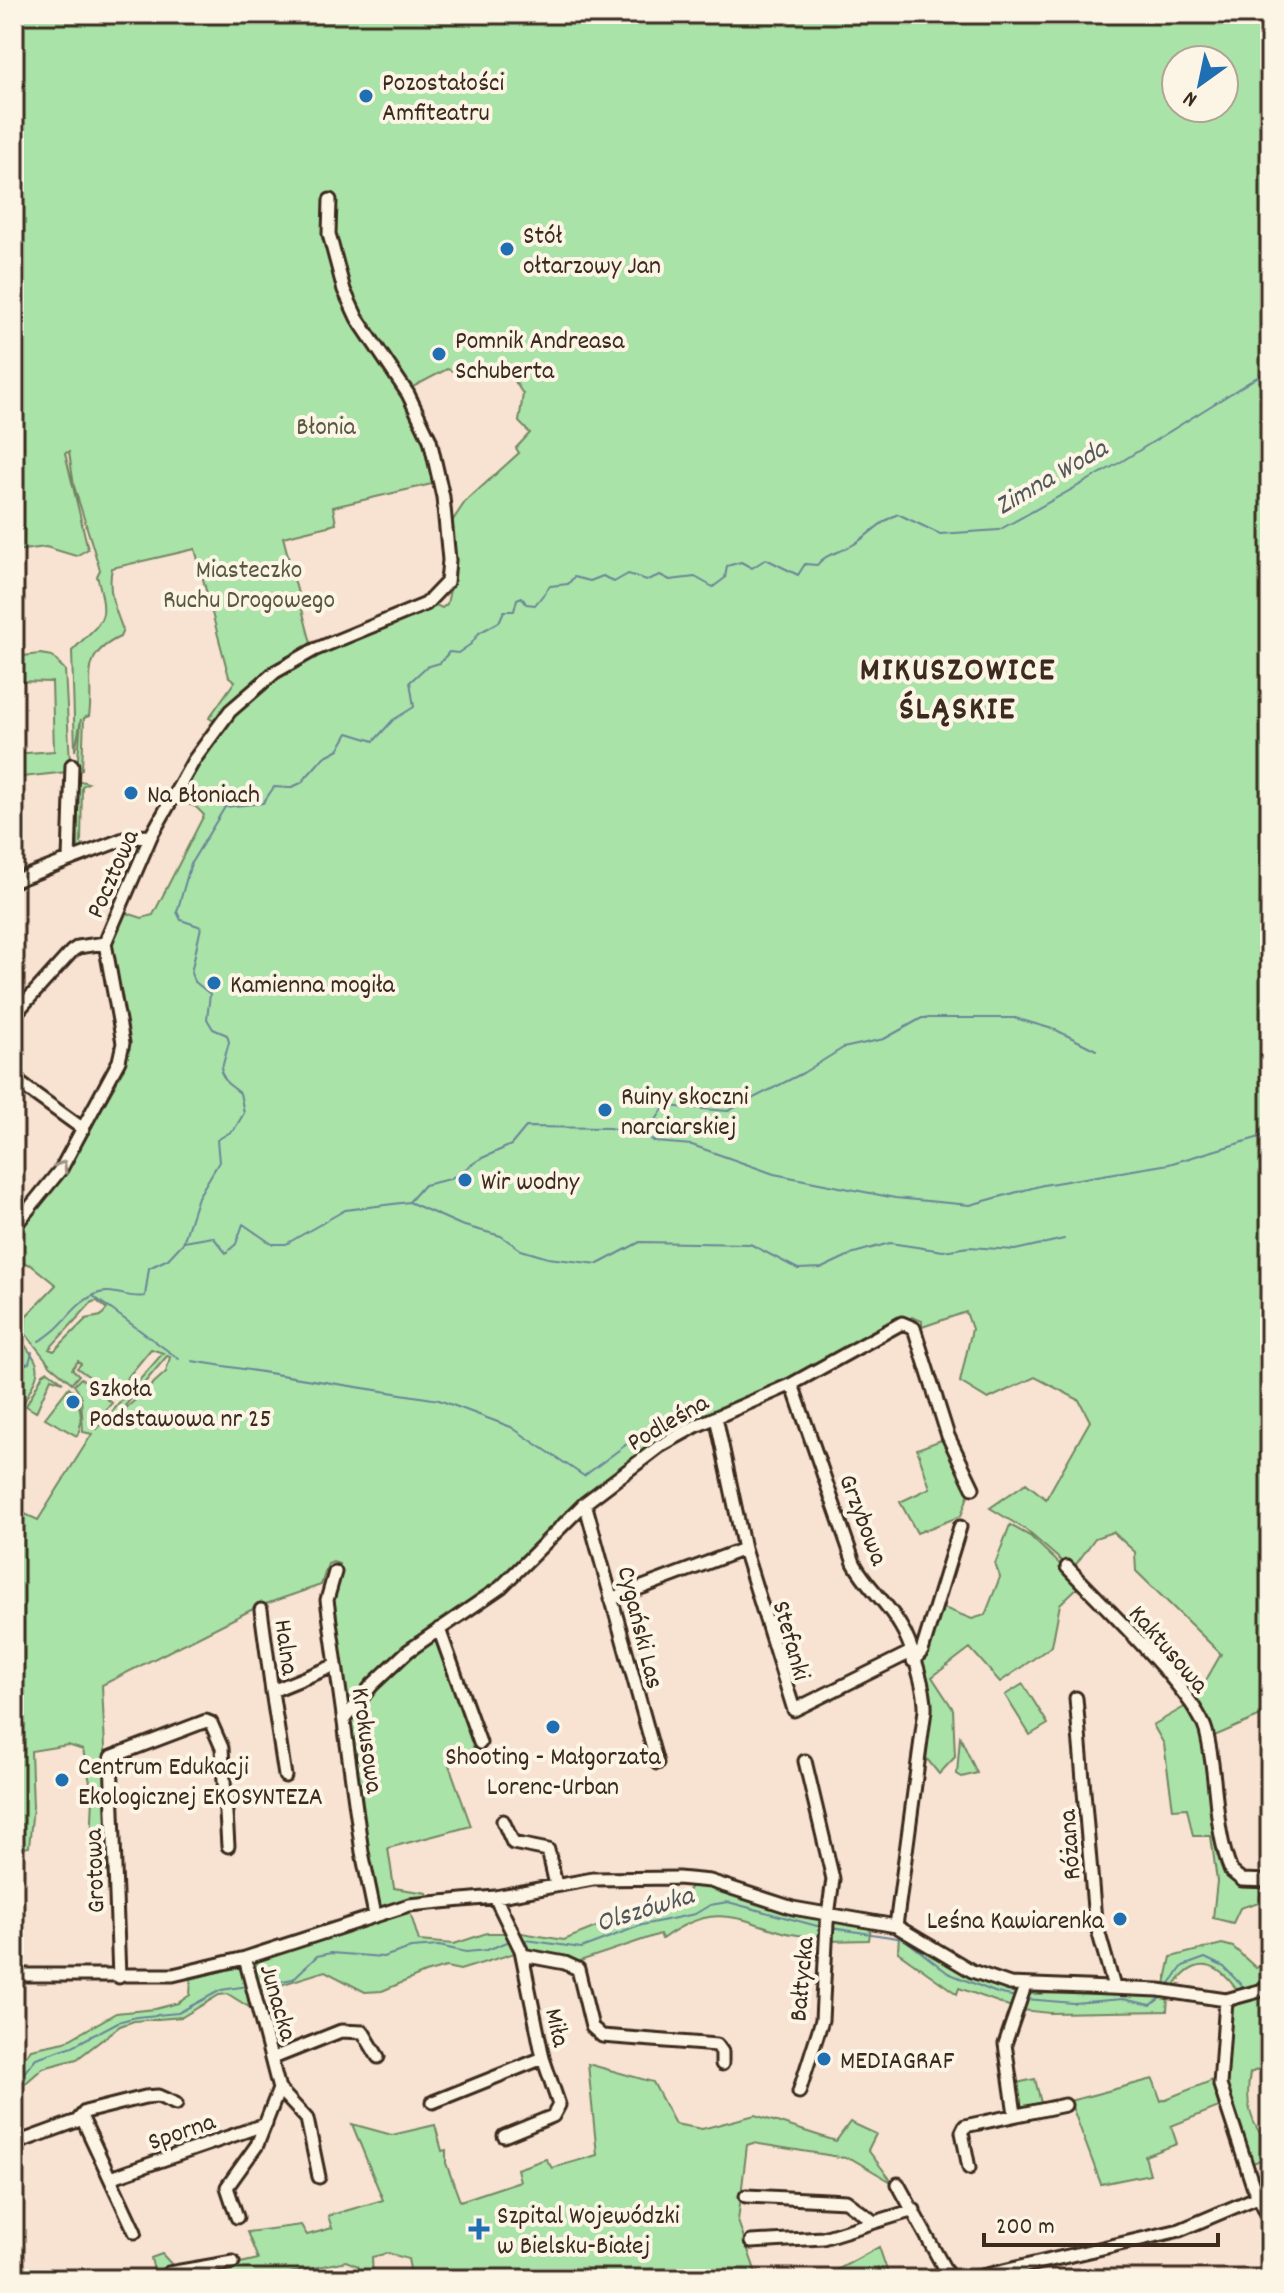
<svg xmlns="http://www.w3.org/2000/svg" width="1284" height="2293" viewBox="0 0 1284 2293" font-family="Dekko,sans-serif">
	<rect width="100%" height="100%" fill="#f8e2d2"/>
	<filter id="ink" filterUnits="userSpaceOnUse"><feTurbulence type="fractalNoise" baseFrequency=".0125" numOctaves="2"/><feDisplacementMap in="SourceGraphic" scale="16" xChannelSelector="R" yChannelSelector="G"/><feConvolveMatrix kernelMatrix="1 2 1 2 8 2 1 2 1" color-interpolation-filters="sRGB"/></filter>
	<g filter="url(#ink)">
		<!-- green -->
		<path fill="#aae3a8" stroke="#728663" stroke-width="2" fill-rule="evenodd" d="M14,14H1270V1712L1210,1738L1193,1703L1221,1654L1136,1571L1135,1552L1113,1532L1095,1538L1072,1570L1026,1530L990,1508L1026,1483L1046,1499L1090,1421L1079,1400L1035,1377L988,1399L960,1382L972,1329L966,1312L922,1327V1321L912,1317L790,1383L676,1432L349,1706L329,1600L339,1564L333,1562L328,1564L321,1585L257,1607L102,1685L111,1872L90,1869L93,1796L83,1750L68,1745L31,1751L33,1807L29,1847L14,1850V1509L38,1520L92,1434L83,1432L81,1396L74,1385L81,1378L112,1403L93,1425L97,1429L163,1353L151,1349L114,1394L77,1368L81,1364L78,1361L72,1369L79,1375L72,1383L51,1366L25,1333L26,1316L56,1285L31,1265L14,1260V1237L64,1176L91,1120L97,1117L117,1082L115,1075L123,1058L110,944L124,912L142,918L153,915L204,815L196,807L175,799C197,765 217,725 247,698C301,650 372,636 434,604L442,608L447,604L454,571L451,523L465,502L519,453L516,448L530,433L519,422L523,394L514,380L479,364L456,372L447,369L409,389L405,403L425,436L436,483L333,507L336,524L283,537L312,647L259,678L214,721L209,718L235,681L229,677L195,549L112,568C107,591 115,609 123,630L120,637C77,657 95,679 89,716L84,718L82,769L77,771L81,719L75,751L72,651C102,619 111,624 97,576L100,570L74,486L69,452L65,453L88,549L76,556L46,547L14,551ZM1176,60H1224V108H1176ZM97,1301L107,1309L101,1316L86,1319L54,1351L49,1349L92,1302ZM167,1356L170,1357L166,1372L114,1419Z
			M40,654L52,656L65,670L70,763L67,772L14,778V754L54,751L52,682L14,681V657Z
			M77,780L88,783L82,786L81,843L86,846L78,851L74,847L78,846Z
			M14,1329C40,1370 47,1359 22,1406L17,1404L14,1410Z
			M48,1371L63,1382L51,1378L36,1412L26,1406L43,1374Z
			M69,1387C81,1397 84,1422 77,1436L45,1418Z
			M944,1439L971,1487L961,1516L917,1533L900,1502L930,1488L917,1449Z
			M1010,1525L1030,1536L1081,1584L1060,1604L1052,1646L1000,1682L970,1648L932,1677L953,1709L955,1757L939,1774L922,1753L920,1659L939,1606L972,1619L985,1615L1000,1577L995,1564Z
			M436,1634L480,1750L448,1762L471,1826L388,1848L394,1888L427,1893L429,1899L385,1908L377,1905L368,1868L348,1721L374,1686Z
			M1023,1684L1048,1724L1030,1735L1005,1695Z
			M1188,1705L1200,1719L1226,1864L1261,1885L1259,1902L1240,1908L1233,1923L1213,1918L1217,1881L1211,1836H1193L1187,1808L1173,1809L1164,1744L1153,1725Z
			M960,1737L977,1773L962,1777L957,1774Z
			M693,1883L796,1916L824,1920L823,1936C758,1941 732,1887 662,1939L660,1934L577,1962L526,1949L516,1932L564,1940L673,1896L684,1897Z
			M410,1912L419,1941L454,1944L487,1933H506L515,1953L460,1970L446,1967L425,1973L382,1991L365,1992L325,1971L258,1992L254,1967L259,1960Z
			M830,1922L871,1926L869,1940L827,1941Z
			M899,1934C940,1951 969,1982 1016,1991L1020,1993L1017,2009L959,1988L957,1994L898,1952Z
			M1222,1944L1233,1947L1256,1968L1270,1960V1985L1241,1996C1223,1968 1200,1950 1175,1985L1165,1984L1171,1957Z
			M237,1967L244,1971L249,2007L228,1994L219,1995L182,2017L134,2021L120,2026L77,2059L43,2068L14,2093V2070L31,2049L65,2042L116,2013L155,2009L178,2003L190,1995L191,1979Z
			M1270,1991V2064L1250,2073C1245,2101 1249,2125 1270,2144V2156L1251,2164L1223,2084L1230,2011L1238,2002Z
			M1103,1992L1168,1997L1167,2011L1050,2013L1021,2010L1030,1994Z
			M588,2064L653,2082L675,2124L702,2129L755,2115L836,2141L850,2122L876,2134L868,2150L893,2183L852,2159L753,2143L747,2145L738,2221L758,2279H412L408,2259L388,2253L372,2257L373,2279H362L358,2266L346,2261L262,2279H171L258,2259L247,2232L301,2225L307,2235L332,2228L328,2216L383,2200L352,2124L392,2135L435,2125L442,2151L446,2150V2163L460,2201L520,2181L517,2169L546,2159L552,2168L597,2155Z
			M1035,2079L1042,2107L1018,2109L1012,2084Z
			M1153,2079L1161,2101L1213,2080L1219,2107L1171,2126L1177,2144L1145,2156L1150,2174L1101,2184L1070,2101Z
			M879,2247L890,2279H840L837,2270Z
			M162,2254L175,2268L136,2277L154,2271L151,2258Z
			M344,2267L351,2271L354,2279H322L325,2271Z"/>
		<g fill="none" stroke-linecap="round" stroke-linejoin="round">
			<!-- stream -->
			<path stroke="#698697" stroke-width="2" d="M646,1135L665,1106L728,1111L803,1073L843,1048L884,1039L922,1018H1015L1056,1030L1096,1050
				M409,1202L424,1185L450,1179L480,1159L511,1145L526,1127L609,1128L646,1136L655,1142L692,1145L774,1174L895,1198L970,1205L1043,1185L1169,1164L1270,1134
				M184,1242L213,1237L226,1253L236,1244L243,1224L272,1244H286L345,1210L409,1202L461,1225L501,1236L521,1250L548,1258L598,1264L640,1242L750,1244L798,1269L822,1268L854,1253L890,1243L943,1251L969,1247L1015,1250L1064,1239
				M93,1296L179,1359
				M39,1341C62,1330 72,1305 94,1295C111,1286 129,1300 145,1296L149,1268L168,1259L183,1243L198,1197L219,1162L217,1140L234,1130L244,1113L240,1093L227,1083L221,1072L229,1042L227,1035L213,1029L207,1019L210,994L194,981L191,973L201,927L181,920L177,912L191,863L225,807L263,803L274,787L290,788L301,783L324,757L339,749L348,733L374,741L393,720L414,707L410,682L426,667L440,663L449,652L458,653L471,644L479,633L499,622L504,611H514L517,599L522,597L526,604L535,605L550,586L568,584L574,577L590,581L603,576L614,582L628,574L647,580L660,575L670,580L695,577L713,587L725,578L727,566L741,562L752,568L766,559L798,575L805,564L817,565C825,554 839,553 851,546C869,536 877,523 898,514L940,534L999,530L1119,463L1270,369
				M192,1361L439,1400L511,1427L584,1476L643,1432
				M14,1368L29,1363L32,1352
				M832,1928L904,1939L948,1973L997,1993L1016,1997
				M520,1939L581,1948L642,1925L695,1914L710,1905L728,1902L821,1927
				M259,1985L293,1979L317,1956L331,1953L383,1957L411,1948L439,1946L466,1952L487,1950L510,1941
				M1167,1987L1183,1966L1205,1958L1224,1967L1243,1987L1251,1988L1270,1974
				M1026,1999L1073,2003L1123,1999L1151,2005L1163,1996
				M14,2085L36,2058L73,2046L118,2022L136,2017L178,2013L221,1990L248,1986"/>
			<!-- minor casing -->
			<g stroke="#3b2a1e" stroke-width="17">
				<path id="minor" d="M69,860L72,765
					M14,881L129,837L151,836
					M14,1015L72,951L78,947L105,943
					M14,1079L83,1129
					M14,1227L61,1169L119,1061L123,1043L105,943L151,836L194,760L230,711L275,672L314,650L426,604L447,582L449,560L443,497L430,440L408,394L357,318L344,290L329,234L330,200
					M792,1384L854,1563C866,1586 887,1602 900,1625C911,1642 926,1690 925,1710L896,1926
					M716,1417L744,1549L794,1710L909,1653
					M585,1503L657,1763
					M1067,1567C1099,1601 1195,1692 1206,1731C1218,1776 1213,1827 1231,1871L1242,1880L1270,1881
					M335,1572L327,1600L362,1852L375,1915
					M611,1599L744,1549
					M261,1610L272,1691L336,1665
					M439,1629L480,1743
					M913,1661L922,1651L960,1527
					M272,1691L285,1776
					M1076,1698L1095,1920L1114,1987
					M345,1718L372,1685L408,1651L501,1587L585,1503L660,1446L696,1426L792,1384L902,1323L914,1328L948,1436L973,1488
					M503,1821L513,1843L548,1850L556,1885
					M495,1897L521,1950L543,2058L559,2105L553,2116L504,2136
					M522,1955L565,1963L578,1969L592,2027L602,2036L717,2045L722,2052V2064
					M245,1958L279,2089
					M14,1975H173L245,1958L409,1905L495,1897L593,1879L678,1878L710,1881L793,1908L896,1926L972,1971L1010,1984L1159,1990L1226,2000L1270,1988
					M119,1977L111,1757L206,1721L211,1723L222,1748L228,1846
					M1226,2000L1220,2085L1253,2186L1270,2219
					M273,2058L341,2031L363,2032L378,2057
					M279,2089L307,2119L319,2177
					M799,2092L822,2020L827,1923L833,1879L805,1761
					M433,2102L543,2058
					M1015,2114L1005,2044L1025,1986
					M82,2118L135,2232
					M14,2144L77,2121L85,2112L145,2097L158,2096L176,2104
					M969,2168L962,2132L965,2126L1065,2105
					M110,2178L266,2124
					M898,2184L950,2279
					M746,2196L846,2201L874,2222
					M237,2217L227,2187L257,2145L279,2089
					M751,2242L823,2238L914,2210
					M161,2279L169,2273L233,2262
					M969,2279L1180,2230L1258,2197"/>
			</g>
			<!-- minor -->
			<use href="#minor" stroke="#fcf5e5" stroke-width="11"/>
		</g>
		<!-- one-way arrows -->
		<defs><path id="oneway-chevron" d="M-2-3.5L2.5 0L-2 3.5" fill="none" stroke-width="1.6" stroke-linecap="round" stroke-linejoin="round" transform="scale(2)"/></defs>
		<use stroke="#9c9082" href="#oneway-chevron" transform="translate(62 1166) rotate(-59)"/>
	</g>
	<!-- markers -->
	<g fill="#1f6fb2" stroke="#fcf5e5" stroke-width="3">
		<circle cx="366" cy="96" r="8"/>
		<circle cx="507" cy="249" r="8"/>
		<circle cx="439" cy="354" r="8"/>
		<circle cx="131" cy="793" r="8"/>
		<circle cx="214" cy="983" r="8"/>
		<circle cx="605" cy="1110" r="8"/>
		<circle cx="465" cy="1180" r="8"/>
		<circle cx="73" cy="1402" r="8"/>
		<circle cx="553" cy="1727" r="8"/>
		<circle cx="62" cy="1780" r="8"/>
		<circle cx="1120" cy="1919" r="8"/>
		<circle cx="824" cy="2059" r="8"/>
		<path d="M475 2217h8v8h8v8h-8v8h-8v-8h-8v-8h8z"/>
	</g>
	<g text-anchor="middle" stroke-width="8" stroke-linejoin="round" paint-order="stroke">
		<!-- poi labels -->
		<g font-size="26" fill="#3b2a1e" stroke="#fcf5e5" text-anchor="start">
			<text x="382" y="90">Pozostałości<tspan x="382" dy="30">Amfiteatru</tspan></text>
			<text x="523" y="243">Stół<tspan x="523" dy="30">ołtarzowy Jan</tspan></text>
			<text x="455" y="348">Pomnik Andreasa<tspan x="455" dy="30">Schuberta</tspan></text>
			<text x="147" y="802">Na Błoniach</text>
			<text x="230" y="992">Kamienna mogiła</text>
			<text x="621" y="1104">Ruiny skoczni<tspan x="621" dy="30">narciarskiej</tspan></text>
			<text x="481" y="1189">Wir wodny</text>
			<text x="89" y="1396">Szkoła<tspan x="89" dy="30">Podstawowa nr 25</tspan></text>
			<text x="553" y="1764" text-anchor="middle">Shooting - Małgorzata<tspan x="553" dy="30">Lorenc-Urban</tspan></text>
			<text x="78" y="1774">Centrum Edukacji<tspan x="78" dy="30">Ekologicznej EKOSYNTEZA</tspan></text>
			<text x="1104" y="1928" text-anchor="end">Leśna Kawiarenka</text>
			<text x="840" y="2068">MEDIAGRAF</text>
			<text x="497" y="2223">Szpital Wojewódzki<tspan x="497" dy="30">w Bielsku-Białej</tspan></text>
		</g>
		<!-- park labels -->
		<g font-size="26" fill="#575840" stroke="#fcf5e5">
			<text x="326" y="434">Błonia</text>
			<text x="249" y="577">Miasteczko<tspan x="249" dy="30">Ruchu Drogowego</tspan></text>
		</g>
		<!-- street labels -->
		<g font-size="26" fill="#3b2a1e" stroke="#fcf5e5">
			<text transform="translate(111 873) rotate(-66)" y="9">Pocztowa</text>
			<text transform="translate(667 1421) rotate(-30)" y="9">Podleśna</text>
			<text transform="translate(865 1519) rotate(69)" y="9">Grzybowa</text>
			<text transform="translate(642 1627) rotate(76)" y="9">Cygański Las</text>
			<text transform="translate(793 1640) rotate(74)" y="9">Stefanki</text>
			<text transform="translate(288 1647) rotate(82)" y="9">Halna</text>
			<text transform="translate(1170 1648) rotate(49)" y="9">Kaktusowa</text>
			<text transform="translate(369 1740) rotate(82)" y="9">Krokusowa</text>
			<text transform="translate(1068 1845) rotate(-94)" y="9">Różana</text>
			<text transform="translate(93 1871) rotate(-92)" y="9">Grotowa</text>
			<text transform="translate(800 1979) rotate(-85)" y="9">Bałtycka</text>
			<text transform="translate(280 2002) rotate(74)" y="9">Junacka</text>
			<text transform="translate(559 2027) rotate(77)" y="9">Miła</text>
			<text transform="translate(181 2130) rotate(-19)" y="9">Sporna</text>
		</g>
		<!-- water labels -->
		<g font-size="28" font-style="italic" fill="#52585a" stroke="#fcf5e5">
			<text transform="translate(1050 475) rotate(-30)" y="10">Zimna Woda</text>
			<text transform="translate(644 1907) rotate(-17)" y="10">Olszówka</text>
		</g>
		<!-- district labels -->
		<g font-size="34" font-weight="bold" letter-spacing="2" fill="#3b2a1e" stroke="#fcf5e5">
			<text x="958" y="679">MIKUSZOWICE<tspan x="958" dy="39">ŚLĄSKIE</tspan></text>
		</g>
	</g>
	<!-- margin -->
	<rect width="1284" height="2293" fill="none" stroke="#fcf5e5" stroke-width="48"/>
	<rect x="24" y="24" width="1236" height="2245" fill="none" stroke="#3b2a1e" stroke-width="3" filter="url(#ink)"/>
	<!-- north arrow -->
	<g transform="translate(1200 84) rotate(213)"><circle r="38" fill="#fcf5e5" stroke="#afa495" stroke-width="2"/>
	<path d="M0-6L14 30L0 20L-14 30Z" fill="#1f6fb2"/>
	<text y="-12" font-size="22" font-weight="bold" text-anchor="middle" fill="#3b2a1e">N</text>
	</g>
	<!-- scale -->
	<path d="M984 2233v12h234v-12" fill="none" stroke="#3b2a1e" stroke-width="4"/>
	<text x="996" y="2233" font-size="24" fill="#3b2a1e" stroke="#fcf5e5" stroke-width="6" paint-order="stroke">200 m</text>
</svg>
